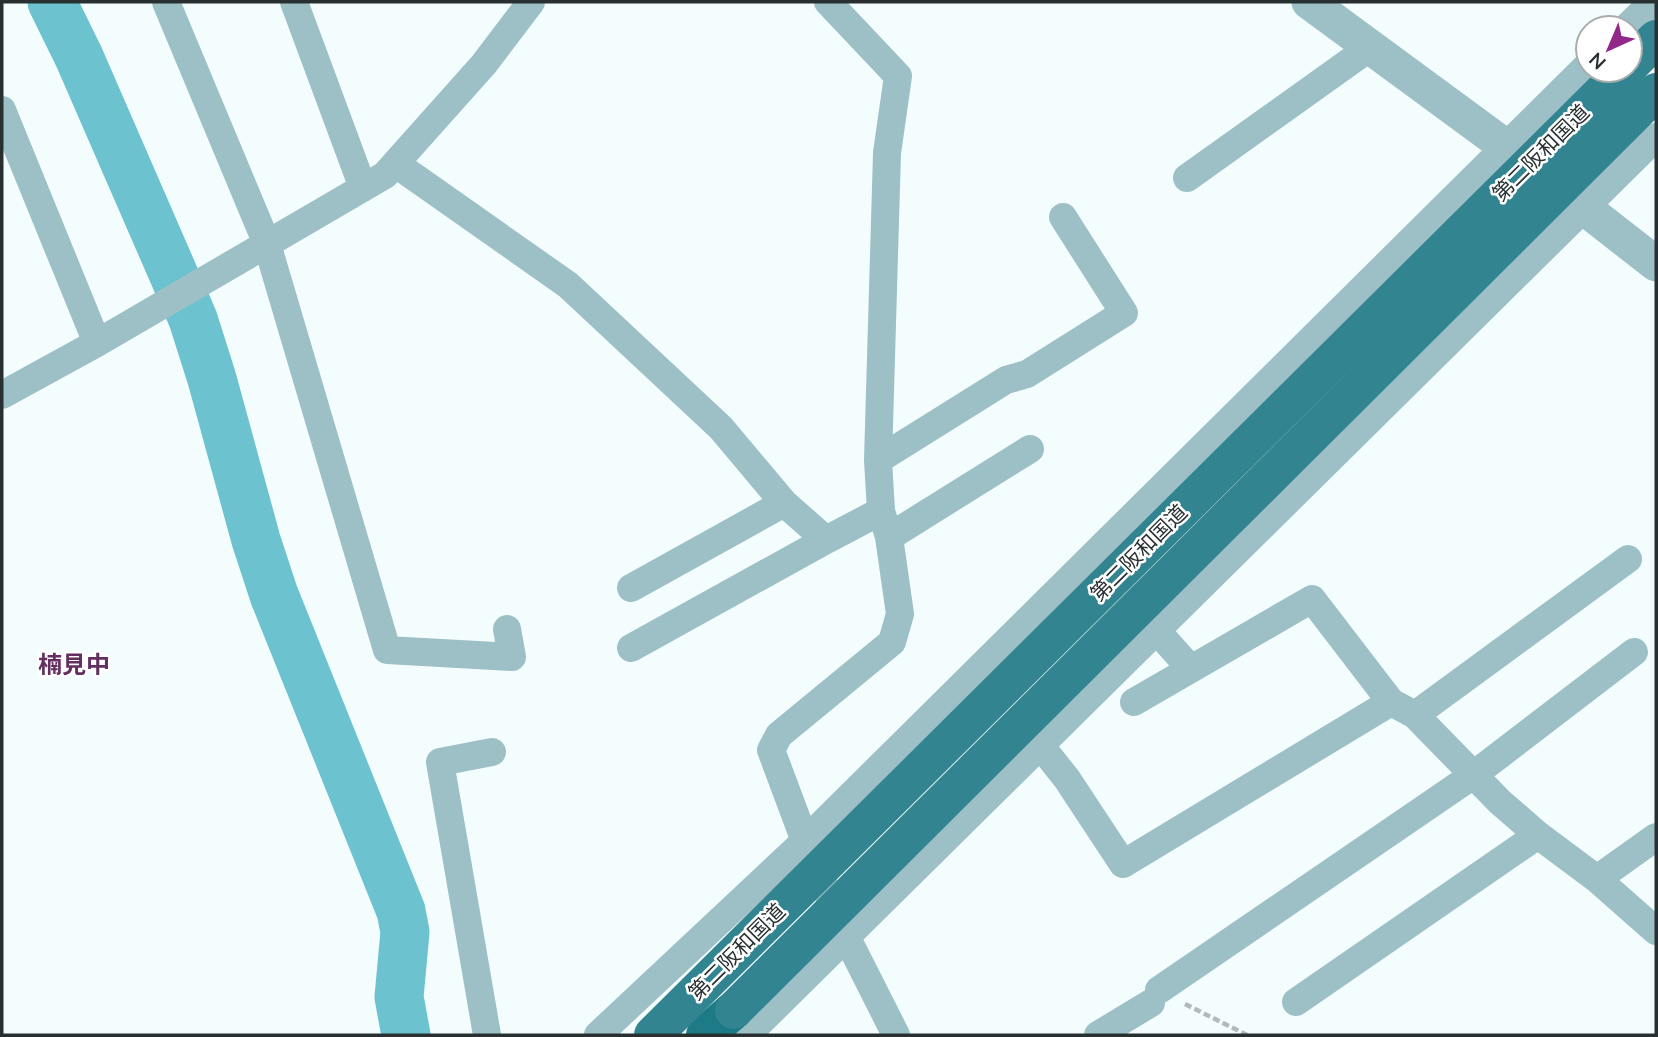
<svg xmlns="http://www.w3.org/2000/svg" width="1658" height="1037" viewBox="0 0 1658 1037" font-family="Mulish,'Noto Sans JP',sans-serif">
	<rect width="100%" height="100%" fill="#f4fdfe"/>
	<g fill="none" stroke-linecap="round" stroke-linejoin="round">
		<!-- river -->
		<path stroke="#6cc2cf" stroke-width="49" d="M52,2L79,57L193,319L212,379L256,540L274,595L401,911L405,932L399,997L406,1035"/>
		<!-- path -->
		<path stroke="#b1babb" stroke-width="4.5" stroke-dasharray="7 3.5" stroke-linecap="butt" d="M1185,1004L1247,1035"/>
		<!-- minor -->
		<path stroke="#9dc0c6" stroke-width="28" d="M166,2L267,244L387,650L512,657L507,629
			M294,2L363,188
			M828,2L898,76L887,153L878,460L881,511L889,537L900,614L892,642L779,735L771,750L805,841L847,938L896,1035
			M1626,28L1653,2
			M2,110L97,343
			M396,164L568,285L721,428L784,503L826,540L881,511
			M1187,178L1369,48
			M2,395L97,343L385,175L484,64L531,2
			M878,460L1006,380L1027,374L1124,313L1063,217
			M889,537L1030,449
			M631,588L784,503
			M1156,630L1191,669L1312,599L1391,702L1415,715L1500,802L1538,835L1597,879L1656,931
			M631,648L826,540
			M1134,702L1191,669
			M1415,715L1628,559
			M1040,745L1067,779L1123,864L1391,702
			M1597,879L1656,837
			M1159,990L1472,776L1634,652
			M1296,1002L1538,835
			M487,1035L440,762L492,752
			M598,1035L805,841L1588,65
			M747,1035L1656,137
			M1098,1035L1151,1003"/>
		<!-- tertiary -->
		<path stroke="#9dc0c6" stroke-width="35" d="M1309,2L1505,146L1656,264"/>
		<!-- trunk -->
		<path stroke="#328490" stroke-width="38" d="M1630,65L1656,39"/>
		<!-- motorway -->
		<path stroke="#1c7b87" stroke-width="38" d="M705,1035L734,1010"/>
		<!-- trunk-bridge -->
		<path stroke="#328490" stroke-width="38" d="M734,1010L1656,92
			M653,1035L1625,70"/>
	</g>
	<g text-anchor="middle" stroke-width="5" stroke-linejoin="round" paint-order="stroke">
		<!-- street labels -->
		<g font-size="21" fill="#283032" stroke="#fff">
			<text transform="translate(1541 153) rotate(-45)" y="7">第二阪和国道</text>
			<text transform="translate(1139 553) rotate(-45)" y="7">第二阪和国道</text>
			<text transform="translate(737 952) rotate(-45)" y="7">第二阪和国道</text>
		</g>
		<!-- quarter labels -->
		<g font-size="24" font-weight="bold" fill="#632f5e" stroke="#fff">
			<text x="74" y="673">楠見中</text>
		</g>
	</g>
	<!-- border -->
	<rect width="1658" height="1037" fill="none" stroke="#283032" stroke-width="7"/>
	<!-- north arrow -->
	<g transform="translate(1609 49) rotate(224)"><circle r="33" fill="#ffffff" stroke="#a9acad" stroke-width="2"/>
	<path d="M0-5L12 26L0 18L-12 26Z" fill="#92278a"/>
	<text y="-10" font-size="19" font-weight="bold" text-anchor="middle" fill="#283032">N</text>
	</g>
</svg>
